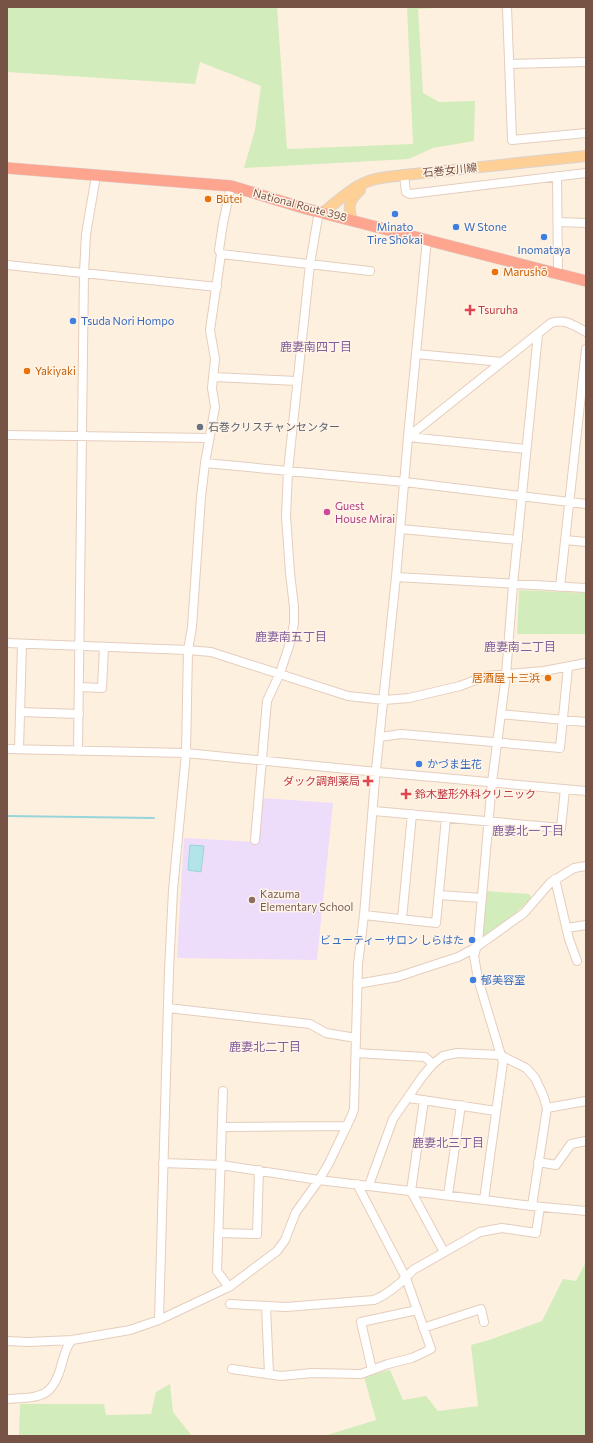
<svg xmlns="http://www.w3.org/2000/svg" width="593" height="1443" viewBox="0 0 593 1443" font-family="Commissioner,'Noto Sans JP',sans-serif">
	<rect width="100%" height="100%" fill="#fef0df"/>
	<!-- education -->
	<path fill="#eddcfa" d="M262,798L333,803L317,960L177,958L184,838L256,842Z"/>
	<!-- green -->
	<path fill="#d3ecbc" d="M7,7H277L287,149L413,144L407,7H454L418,9L423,93L439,102L475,101L474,141L433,148L409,159L244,168L255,130L261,86L200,62L195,84L7,72Z
		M519,590L586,593V634H517Z
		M486,891L529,894L532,898L510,918L480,941Z
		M586,1262V1436H324L376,1420L364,1377L390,1370L403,1400L426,1396L438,1411L478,1406L471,1345L489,1340L542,1321L563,1279L576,1281Z
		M170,1384L173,1412L192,1436H19L20,1404H104L106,1415L151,1414L156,1392Z"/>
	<!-- water -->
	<path fill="#b2e4e9" stroke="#97d5db" d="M190,845L204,846L201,872L188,870Z"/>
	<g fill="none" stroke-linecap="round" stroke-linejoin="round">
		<!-- stream -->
		<path stroke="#97d5db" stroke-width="2" d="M7,816L154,818"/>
		<!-- minor casing -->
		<g stroke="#e5cdbd" stroke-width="10">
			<path id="minor" d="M507,7L512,140L586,133
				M509,64L586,62
				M404,175L406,192L410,194L586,173
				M557,176L558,274
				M558,222L586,223
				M221,254L370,271
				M7,265L217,287
				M416,354L502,362
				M213,377L297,381
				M7,435L209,438
				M408,437L551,323C564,318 575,326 586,332
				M408,437L526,449
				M205,463L405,482L586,504
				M401,529L518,540
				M565,540L586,542
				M396,577L586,588
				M560,587L586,349
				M7,643L188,650L211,652L348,696L384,700L409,698L460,686L486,676L544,671L586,663
				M79,687L102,688L104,647
				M20,712L79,714
				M501,714L586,722
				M380,737L401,734L560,748L568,667
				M7,749L186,753L377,772L586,791
				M19,749L22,644
				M78,751L84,273L86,234L96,176
				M374,811L561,828L565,789
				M255,840L267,701L280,673L291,640L294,623V607L290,573L286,516L288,471L310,264L319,211
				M555,879L569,939L577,961
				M439,895L482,898
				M364,915L436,923L446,818
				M402,919L412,814
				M567,928L586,925
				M357,984L397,977L458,957L475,948L524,913L550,883L574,868L586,866
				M168,1008L310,1024L326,1033L356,1038
				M356,1053L425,1057L433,1064
				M223,1091L217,1271L229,1287
				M409,1098L496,1111
				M424,1100L411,1191L444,1252
				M547,1108L586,1101
				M222,1127L347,1126
				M538,1162L556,1165L571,1144L586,1141
				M163,1163L221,1165L319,1180L484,1200L532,1206L586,1211
				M369,1185L393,1119L422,1077L433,1064L443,1056L457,1053L500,1055L526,1068L535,1078L543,1095L547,1108L532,1206
				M448,1195L461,1105
				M484,1200L503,1062L478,979L474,956L478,942L492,782L506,675L513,585L538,334
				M218,1233L257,1234L259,1170
				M230,1304L286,1307L374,1300C389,1294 403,1281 413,1270L480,1232L502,1228L536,1233L540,1207
				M266,1306L269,1374
				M159,1320L169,970L173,890L186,753L188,650L192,627L201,497L205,463L215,407L212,388L215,359L210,330L221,254L219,250L223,223L231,186
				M423,1328L481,1309L484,1322
				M7,1341L28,1342L72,1340L130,1330L159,1320L229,1287L277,1251L285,1240L296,1212L319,1180L329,1163L352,1115L354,1109L358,964L364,915L375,779L396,577L408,437L427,239
				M232,1369L281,1376L312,1373L361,1374L388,1364L412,1358L431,1349L406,1278L357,1184
				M372,1370L361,1322L417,1310
				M7,1399C40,1397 53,1399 62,1363C65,1354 66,1346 72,1340"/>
		</g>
		<!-- major casing -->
		<g stroke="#dbd2cf" stroke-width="12">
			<path id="major" d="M324,212C337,202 349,189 364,183C376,177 391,177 404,175L586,156
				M352,220C347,206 350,199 360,190"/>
		</g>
		<!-- highway casing -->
		<g stroke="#dbd2cf" stroke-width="12">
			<path id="highway" d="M7,168L231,186L307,209L586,281"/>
		</g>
		<!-- minor -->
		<use href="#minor" stroke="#fff" stroke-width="8"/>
		<!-- major -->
		<use href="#major" stroke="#ffd095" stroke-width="10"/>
		<!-- highway -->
		<use href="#highway" stroke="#fea590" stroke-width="11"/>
	</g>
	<!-- markers -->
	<g fill="#e8710a" stroke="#fff4e7" stroke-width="1.5">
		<circle cx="208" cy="199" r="4"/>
		<circle cx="495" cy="272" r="4"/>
		<circle cx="27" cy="371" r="4"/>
		<circle cx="548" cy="678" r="4"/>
	</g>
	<g fill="#3f7fe0" stroke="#fff4e7" stroke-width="1.5">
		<circle cx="395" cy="214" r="4"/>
		<circle cx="456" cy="227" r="4"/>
		<circle cx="544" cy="237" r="4"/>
		<circle cx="73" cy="321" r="4"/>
		<circle cx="419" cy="764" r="4"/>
		<circle cx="472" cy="940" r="4"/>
		<circle cx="473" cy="980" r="4"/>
	</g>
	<g fill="#e0444e" stroke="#fff4e7" stroke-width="1.5">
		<path d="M468 304h4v4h4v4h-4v4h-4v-4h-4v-4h4z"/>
		<path d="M366 775h4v4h4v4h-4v4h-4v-4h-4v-4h4z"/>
		<path d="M404 788h4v4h4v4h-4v4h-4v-4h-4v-4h4z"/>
	</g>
	<circle fill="#6b7280" stroke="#fff4e7" stroke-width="1.5" cx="200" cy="427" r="4"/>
	<circle fill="#d1479c" stroke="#fff4e7" stroke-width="1.5" cx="327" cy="512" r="4"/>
	<circle fill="#8d6e63" stroke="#fff4e7" stroke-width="1.5" cx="252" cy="900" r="4"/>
	<g text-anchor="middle" stroke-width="3" stroke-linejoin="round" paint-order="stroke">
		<!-- street labels -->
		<g font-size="11" fill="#765345" stroke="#fff4e7">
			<text transform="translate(450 170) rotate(-6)" y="4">石巻女川線</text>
			<text transform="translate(300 205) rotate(15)" y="4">National Route 398</text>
		</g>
		<!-- food labels -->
		<g font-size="11" fill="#c56008" stroke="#fff4e7" text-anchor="start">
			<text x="216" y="203">Būtei</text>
			<text x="503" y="276">Marushō</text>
			<text x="35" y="375">Yakiyaki</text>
			<text x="540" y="682" text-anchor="end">居酒屋 十三浜</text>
		</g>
		<!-- shop labels -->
		<g font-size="11" fill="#366cbe" stroke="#fff4e7" text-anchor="start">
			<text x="395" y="231" text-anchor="middle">Minato<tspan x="395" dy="13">Tire Shōkai</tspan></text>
			<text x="464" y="231">W Stone</text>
			<text x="544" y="254" text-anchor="middle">Inomataya</text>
			<text x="81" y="325">Tsuda Nori Hompo</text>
			<text x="427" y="768">かづま生花</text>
			<text x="464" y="944" text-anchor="end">ビューティーサロン しらはた</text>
			<text x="481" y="984">郁美容室</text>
		</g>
		<!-- health labels -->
		<g font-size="11" fill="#be3a42" stroke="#fff4e7" text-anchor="start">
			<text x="478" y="314">Tsuruha</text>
			<text x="360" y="785" text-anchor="end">ダック調剤薬局</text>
			<text x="415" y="798">鈴木整形外科クリニック</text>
		</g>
		<!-- worship labels -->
		<g font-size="11" fill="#5b616d" stroke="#fff4e7" text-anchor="start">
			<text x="208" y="431">石巻クリスチャンセンター</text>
		</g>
		<!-- hotel labels -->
		<g font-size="11" fill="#b23c85" stroke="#fff4e7" text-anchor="start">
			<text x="335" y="510">Guest<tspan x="335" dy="13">House Mirai</tspan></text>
		</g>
		<!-- education labels -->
		<g font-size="11" fill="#785e54" stroke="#fff4e7" text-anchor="start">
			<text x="260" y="898">Kazuma<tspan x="260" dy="13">Elementary School</tspan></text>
		</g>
		<!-- neighbourhood labels -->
		<g font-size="12" fill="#825f9a" stroke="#fff4e7">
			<text x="316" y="351">鹿妻南四丁目</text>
			<text x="291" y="641">鹿妻南五丁目</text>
			<text x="520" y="651">鹿妻南二丁目</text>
			<text x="528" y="835">鹿妻北一丁目</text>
			<text x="265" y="1051">鹿妻北二丁目</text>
			<text x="448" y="1147">鹿妻北三丁目</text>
		</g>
	</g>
	<!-- border -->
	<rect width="593" height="1443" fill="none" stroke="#765345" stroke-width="16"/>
</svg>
